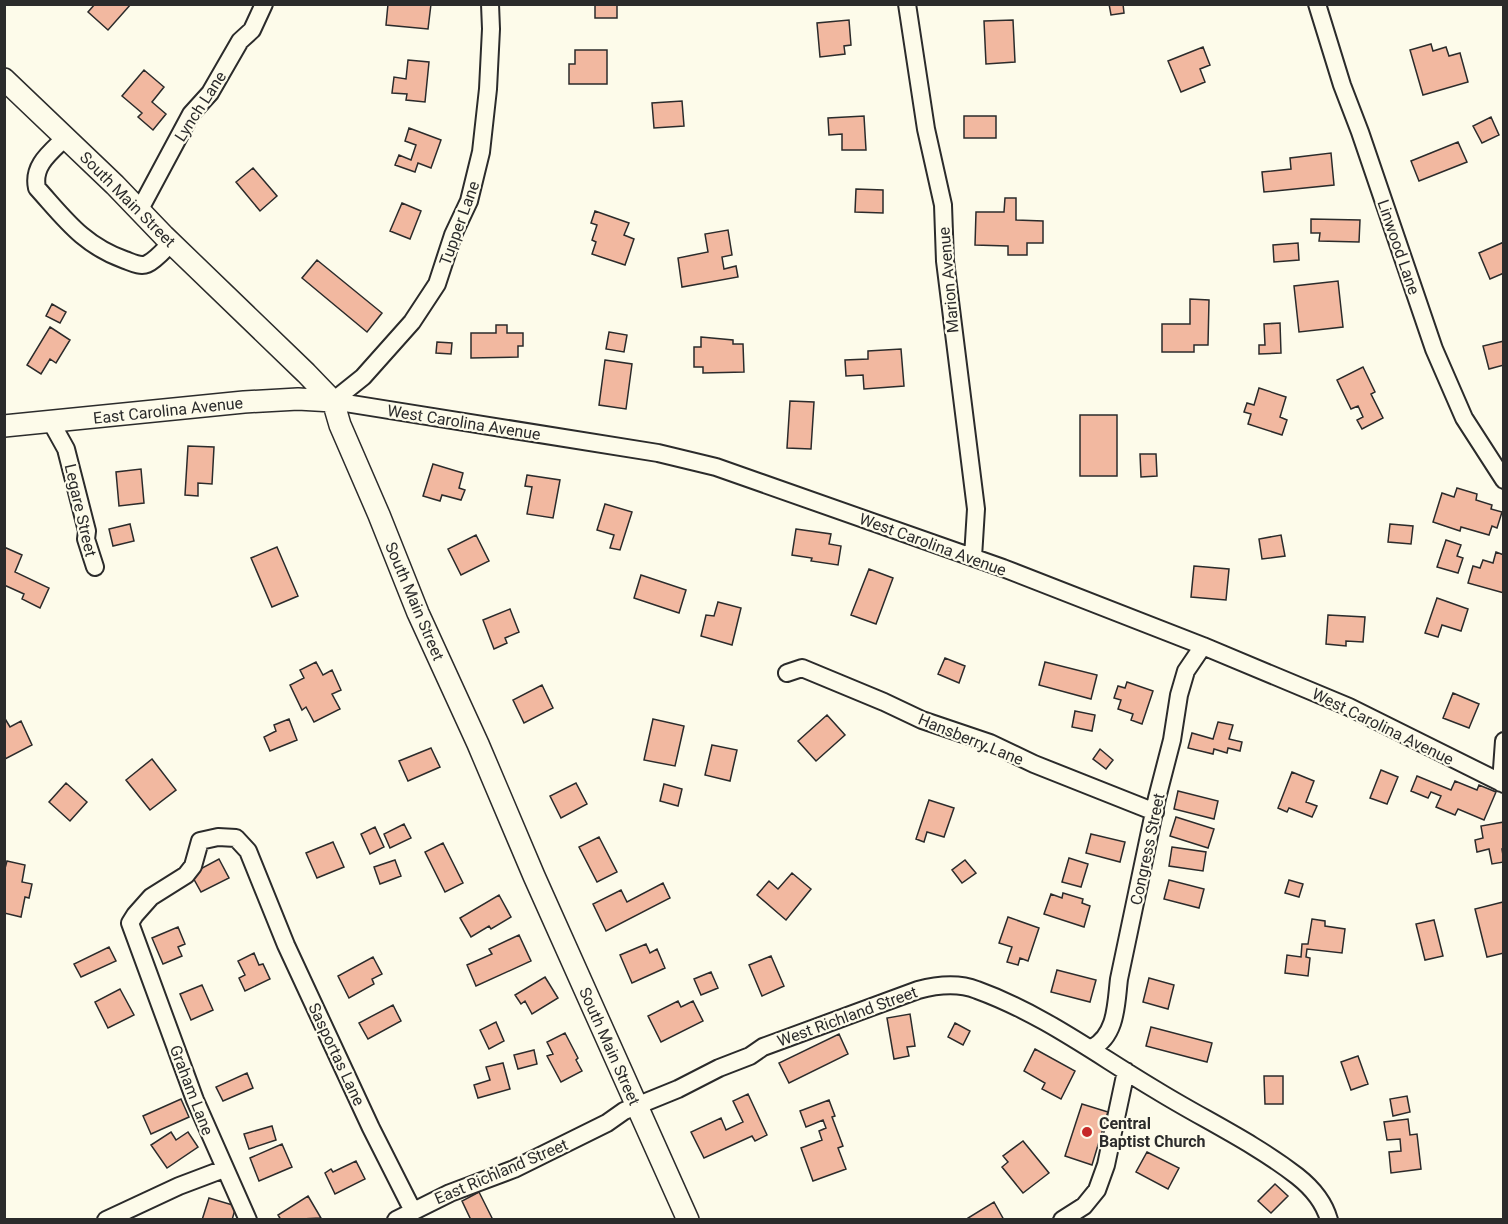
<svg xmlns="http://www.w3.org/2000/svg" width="1508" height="1224" viewBox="0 0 1508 1224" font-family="Roboto,sans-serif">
	<rect width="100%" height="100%" fill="#fdfbea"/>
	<!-- building -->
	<path fill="#f2b8a0" stroke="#2b2b2b" stroke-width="1.5" d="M95,4H131L108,30L88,12Z
		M388,4H431L428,29L386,25Z
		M595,4H617V18H595Z
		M1109,4H1123L1124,13L1111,15Z
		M849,20L851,45L844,46L845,54L820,57L817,23Z
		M1013,20L1015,62L986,64L984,21Z
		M1431,44L1433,51L1446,47L1449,56L1460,53L1468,82L1423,95L1410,50Z
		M1203,47L1210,65L1200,69L1205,82L1181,92L1168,61Z
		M575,50H607V84H569V64H575Z
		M408,60L429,62L425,102L406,100L407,94L392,93L394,77L406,79Z
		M144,70L164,87L152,102L166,114L153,130L138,117L142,113L122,96Z
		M682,101L684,126L654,128L652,103Z
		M864,116L866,150H842V134L829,135L828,118Z
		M964,116H996V138H964Z
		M1491,117L1499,135L1482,143L1473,126Z
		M409,128L441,140L431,168L418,163L415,172L395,165L399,155L411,160L416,145L405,141Z
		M1458,142L1467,162L1419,181L1411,161Z
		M1331,153L1334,185L1264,192L1262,172L1291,169L1290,158Z
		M253,168L277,196L260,211L236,182Z
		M856,189L883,190V213L855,212Z
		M1005,198H1016V220L1043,221V243H1027V255H1008V246L975,245L976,212H1004Z
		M402,203L421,211L410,239L390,231Z
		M595,211L629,223L624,235L634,239L625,265L592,254L596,242L592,240L597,225L591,223Z
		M1311,219L1360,220L1359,242L1319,241L1320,233H1311Z
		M728,230L732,255L722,257L724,269L736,266L738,277L682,287L678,258L708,252L705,234Z
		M1504,242V273L1490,279L1479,253Z
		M1298,243L1299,260L1274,262L1273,245Z
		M317,260L382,313L367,332L302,278Z
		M1338,281L1343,327L1299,332L1294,286Z
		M1190,299L1209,300L1208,345H1194V352H1162V324H1190Z
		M52,304L66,312L60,323L46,316Z
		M1280,323L1281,353L1259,354V345H1265L1264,324Z
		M496,325H507V333H523V346H518V357L471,358V333H496Z
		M50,327L70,340L56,363L50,359L41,374L27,365Z
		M609,332L627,335L624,352L606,349Z
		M701,337L733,340V344H743L744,372L703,373V367H694V347H701Z
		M1504,341V365L1489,369L1483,346Z
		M437,342L452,343L451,354L436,353Z
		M901,349L904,386L864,389L863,375L846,376L845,360L868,359V351Z
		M605,360L632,364L626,409L599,405Z
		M1363,367L1375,392L1371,394L1383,418L1362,429L1357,420L1363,417L1358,406L1351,409L1337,380Z
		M1259,388L1286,397L1280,417L1287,420L1282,435L1248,424L1251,414L1244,412L1247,403L1254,405Z
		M790,401L814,402L811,449L787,448Z
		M1080,415H1117V476H1080Z
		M188,446L214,447L212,484L198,483V496L185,495Z
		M1140,454H1156L1157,476L1141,477Z
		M433,464L463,473L459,488L465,490L461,500L442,495L440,501L423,496Z
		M141,469L144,503L119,506L116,472Z
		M527,475L560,480L553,518L527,514L532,487L525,486Z
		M1457,488L1477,494L1476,500L1492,505L1491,509L1502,512L1497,528L1492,526L1489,535L1461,527L1460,531L1433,522L1442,493L1454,497Z
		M605,504L632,512L620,550L610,548L614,535L597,530Z
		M130,524L134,541L113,546L109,529Z
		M1390,524L1413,526L1411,544L1388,542Z
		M796,529L831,534L829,544L841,546L838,565L811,561L812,558L792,555Z
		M476,535L489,561L461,575L448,549Z
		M1281,535L1285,556L1262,559L1259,539Z
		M1446,540L1461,545L1457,556L1463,558L1458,573L1437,567Z
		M4,547L22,555L15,572L49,588L40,608L22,599L24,594L4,585Z
		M277,547L298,596L272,607L251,558Z
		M1496,552L1504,555V593L1468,583L1473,566L1480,568L1483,560L1493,563Z
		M1194,566L1229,569L1226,600L1191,597Z
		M869,569L893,578L876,624L851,615Z
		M641,575L686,590L679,613L634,598Z
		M1437,598L1468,609L1461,631L1442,625L1438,637L1425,633Z
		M718,602L741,608L732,645L701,636L706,615L714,616Z
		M510,609L519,632L505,638L507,643L494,649L483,620Z
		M1328,615L1365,617L1363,642L1346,641V646L1326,644Z
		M945,658L965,666L959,683L938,674Z
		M316,662L323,675L332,670L341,690L332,694L340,709L314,722L306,707L302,710L290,685L304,678L300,670Z
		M1045,662L1097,675L1091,699L1039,685Z
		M1127,682L1153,691L1142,724L1131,720L1133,714L1118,709L1121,700L1114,698L1118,686L1125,688Z
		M542,685L553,708L524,723L513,700Z
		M1453,693L1479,704L1469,728L1443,718Z
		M1075,711L1095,715L1092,731L1072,727Z
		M827,715L845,735L816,761L798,741Z
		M4,717L10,727L21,721L32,745L5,759Z
		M289,719L297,740L270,751L264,737L276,731L274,725Z
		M653,719L684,726L675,766L644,760Z
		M1218,722L1233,725L1229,739L1242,742L1240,751L1228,748L1227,753L1214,749L1213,754L1188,748L1192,733L1213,739Z
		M712,745L737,750L730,781L705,775Z
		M431,748L440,767L408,781L399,761Z
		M1100,749L1113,760L1106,769L1093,759Z
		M152,759L176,790L150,810L126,780Z
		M1381,770L1398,777L1387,804L1370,798Z
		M1292,772L1314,781L1306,802L1317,806L1312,817L1289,808L1287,812L1278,808Z
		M1417,776L1451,790L1455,781L1477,790L1479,785L1496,792L1484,820L1458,809L1455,815L1436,807L1441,796L1431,792L1428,798L1411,791Z
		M66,783L87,802L70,821L49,802Z
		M576,783L587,804L561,818L550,796Z
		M664,784L682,789L678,806L660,801Z
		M1178,791L1218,801L1214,819L1174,809Z
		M929,800L954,808L944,837L927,832L924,842L916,839Z
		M1176,817L1214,829L1208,848L1170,836Z
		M1504,822V849H1502L1504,862L1492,864L1489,849L1477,852L1475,840L1483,838L1481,826Z
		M404,824L411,838L390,848L384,834Z
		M375,827L384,847L370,854L361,834Z
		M1091,834L1125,842L1120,862L1086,853Z
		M599,837L617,872L597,882L579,847Z
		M333,842L344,867L317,878L306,853Z
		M443,843L463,883L445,892L425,852Z
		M1172,847L1206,852L1203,871L1169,866Z
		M1069,858L1088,864L1081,887L1062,882Z
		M219,859L229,878L201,892L191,874Z
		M395,860L401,876L380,884L374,867Z
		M965,860L976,873L962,883L952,870Z
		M7,861L25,865L22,882L32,884L29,898L25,897L21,917L4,913V872Z
		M792,873L811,889L786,920L757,895L769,881L778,889Z
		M1169,880L1204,889L1199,908L1164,899Z
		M1289,880L1303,884L1299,897L1285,893Z
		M663,883L670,898L606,931L593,904L621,890L627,902Z
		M1063,893L1083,899L1082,903L1090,906L1084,927L1044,914L1051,894L1062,898Z
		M499,895L511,917L491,929L489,926L471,937L460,918Z
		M1503,902L1504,953L1487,957L1475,909Z
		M1008,917L1039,928L1028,961L1020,958L1018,965L1007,962L1012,947L999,943Z
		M1312,919L1325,921V926L1345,929L1342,953L1307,949L1306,957L1310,958L1308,976L1285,973L1287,955L1301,957L1302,944H1308Z
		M1434,920L1443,956L1425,960L1416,924Z
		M178,927L185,944L178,947L182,956L163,964L152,938Z
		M519,935L531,961L476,986L467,965L492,954L489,949Z
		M646,944L650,953L657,949L665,968L632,983L620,955Z
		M109,947L116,961L81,977L74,964Z
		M254,953L259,965L263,964L270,979L245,991L239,978L245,975L238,961Z
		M771,956L784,986L762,996L749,965Z
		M373,957L382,974L372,979L374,984L349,998L338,976Z
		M1057,970L1096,980L1090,1002L1051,992Z
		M711,972L718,988L701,995L694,979Z
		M545,977L558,998L532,1014L525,1001L521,1004L515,995Z
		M1149,978L1174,985L1168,1009L1143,1002Z
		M202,985L213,1010L191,1020L180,994Z
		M120,989L134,1015L108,1028L95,1002Z
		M678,1001L681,1007L693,1001L703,1021L661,1042L648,1016Z
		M393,1005L401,1021L368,1039L359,1023Z
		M910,1014L915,1046L907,1047L909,1056L894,1059L887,1018Z
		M496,1022L504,1041L489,1049L480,1030Z
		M955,1023L970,1031L963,1045L948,1037Z
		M1151,1027L1212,1043L1207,1062L1146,1046Z
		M565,1033L578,1058L576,1060L582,1071L561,1082L547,1056L553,1054L547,1042Z
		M839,1034L848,1054L789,1083L779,1063Z
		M1035,1049L1075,1071L1061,1099L1042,1089L1045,1083L1024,1071Z
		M534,1050L537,1064L518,1069L514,1055Z
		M1358,1056L1368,1084L1351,1090L1341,1062Z
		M503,1063L510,1089L478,1098L474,1085L490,1080L486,1067Z
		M247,1073L253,1088L223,1101L216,1087Z
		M1264,1076H1283V1104H1265Z
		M748,1094L767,1135L755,1141L752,1136L704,1158L691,1132L721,1118L726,1130L743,1122L733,1101Z
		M1407,1096L1410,1112L1393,1116L1390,1099Z
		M181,1099L189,1117L151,1134L143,1116Z
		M829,1100L835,1116L832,1117L843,1146L838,1148L846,1169L813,1181L801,1148L822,1140L819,1131L826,1128L823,1120L806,1127L800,1111Z
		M1082,1104L1108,1112L1092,1165L1065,1156Z
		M1408,1119L1410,1135L1417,1134L1421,1169L1391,1173L1389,1152L1401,1151L1400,1139L1387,1140L1384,1122Z
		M272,1126L276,1140L249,1149L244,1134Z
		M171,1132L176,1140L188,1132L198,1147L167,1168L151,1145Z
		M1023,1141L1049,1173L1023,1193L1002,1167L1008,1162L1003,1156Z
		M282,1144L292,1167L259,1181L250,1158Z
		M1147,1152L1179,1168L1168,1189L1136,1172Z
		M356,1161L365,1179L335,1194L325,1173L331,1169L333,1172Z
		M1275,1184L1288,1196L1271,1213L1258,1201Z
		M479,1192L493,1220H471L462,1201Z
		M308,1196L321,1218L281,1220L278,1215Z
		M209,1198L236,1206L232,1220H202Z
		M994,1202L1004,1220H969L968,1218Z"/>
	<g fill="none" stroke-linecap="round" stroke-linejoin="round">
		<!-- minor casing -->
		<g stroke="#2b2b2b" stroke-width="20">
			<path id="minor" d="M907,4L926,129L943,205L945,261L976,509L973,557
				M1317,4L1342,85L1360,132L1434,349L1464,418L1504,480
				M66,137C51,152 32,165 37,188C65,219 83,245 125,260C131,262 140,267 147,264C156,260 164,250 171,243
				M139,211L191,114L210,93L240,41L252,30L264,4
				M333,401L658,453L716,467L1003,568L1203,646L1349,707L1504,784
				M333,401L363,377L412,322L437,284L453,235L469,201L481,152L488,89L491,29L490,4
				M51,422L66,449L87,531L86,539L95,567
				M787,673L802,668L884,702L922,720L990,743L1034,764L1155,812
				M1501,783L1504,741
				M1092,1048C1117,1035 1116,1003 1119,979L1157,798L1172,740L1179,695L1186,671L1203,646
				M106,1220L179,1186L224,1169
				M248,1220L195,1100L130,923L135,915L151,897L186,875L193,866L200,841L218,837L236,838L248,851L286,945L371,1128L413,1211
				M396,1220L450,1193L514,1169L607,1123L624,1111L678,1089L719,1068L750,1056L763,1047L918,990C937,985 959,983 977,990C1043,1014 1097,1055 1156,1090C1203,1119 1253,1142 1297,1176C1311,1187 1324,1202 1329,1220
				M1062,1220L1084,1206L1097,1190L1106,1165L1126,1071"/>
		</g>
		<!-- major casing -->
		<g stroke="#2b2b2b" stroke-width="24">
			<path id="major" d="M4,79L115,185L164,236L306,373L333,401L340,425L379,515L418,613L478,744L534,876L688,1220
				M4,426L244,402L298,399L333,401"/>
		</g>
		<!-- minor -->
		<use href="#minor" stroke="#fdfbea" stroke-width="16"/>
		<!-- major -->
		<use href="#major" stroke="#fdfbea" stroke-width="21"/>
	</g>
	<!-- markers -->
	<circle fill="#c62828" stroke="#fdfbea" stroke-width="2" cx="1087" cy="1132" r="6"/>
	<g text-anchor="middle" stroke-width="4.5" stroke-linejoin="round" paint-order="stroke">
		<!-- street labels -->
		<g font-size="16" fill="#2b2b2b" stroke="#fdfbea">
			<text transform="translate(200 106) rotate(-57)" y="6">Lynch Lane</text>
			<text transform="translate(128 199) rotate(45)" y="6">South Main Street</text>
			<text transform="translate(459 223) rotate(-70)" y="6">Tupper Lane</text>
			<text transform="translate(1399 247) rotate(71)" y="6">Linwood Lane</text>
			<text transform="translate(948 280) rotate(-95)" y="6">Marion Avenue</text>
			<text transform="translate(168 410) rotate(-6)" y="6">East Carolina Avenue</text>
			<text transform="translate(464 422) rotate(9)" y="6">West Carolina Avenue</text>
			<text transform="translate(81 510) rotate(77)" y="6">Legare Street</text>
			<text transform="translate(933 544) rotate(20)" y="6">West Carolina Avenue</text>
			<text transform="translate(415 601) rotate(67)" y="6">South Main Street</text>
			<text transform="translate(1383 726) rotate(26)" y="6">West Carolina Avenue</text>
			<text transform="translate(971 739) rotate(22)" y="6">Hansberry Lane</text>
			<text transform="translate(1147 849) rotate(-78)" y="6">Congress Street</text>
			<text transform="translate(847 1016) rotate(-20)" y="6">West Richland Street</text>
			<text transform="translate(610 1046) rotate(66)" y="6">South Main Street</text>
			<text transform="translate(337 1054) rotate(65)" y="6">Sasportas Lane</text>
			<text transform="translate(192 1090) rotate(69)" y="6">Graham Lane</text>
			<text transform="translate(501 1171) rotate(-23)" y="6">East Richland Street</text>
		</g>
		<!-- poi labels -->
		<g font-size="16" font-weight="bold" fill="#2b2b2b" stroke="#fdfbea" text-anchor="start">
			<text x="1099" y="1129">Central<tspan x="1099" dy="18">Baptist Church</tspan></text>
		</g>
	</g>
	<!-- border -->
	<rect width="1508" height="1224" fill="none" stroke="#2b2b2b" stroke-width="12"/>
</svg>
